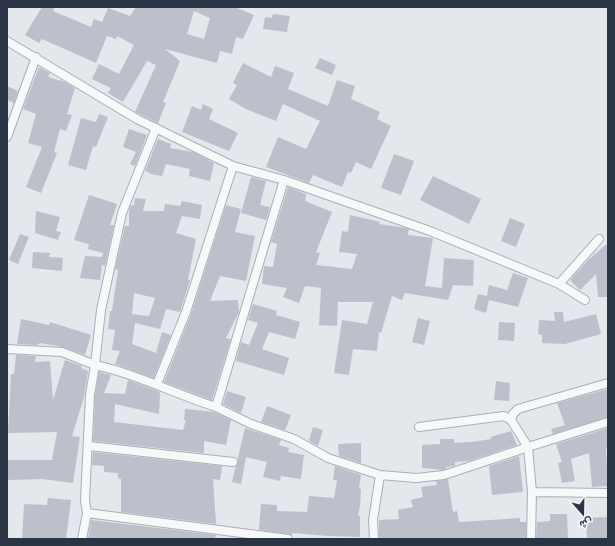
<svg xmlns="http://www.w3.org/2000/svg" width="615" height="546" viewBox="0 0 615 546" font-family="'PT Sans Narrow',Vazirmatn,sans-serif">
	<rect width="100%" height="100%" fill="#e4e7ec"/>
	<!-- building -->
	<path fill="#bbc0ca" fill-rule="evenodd" d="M42,7H55L53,11L91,27L94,19L102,22L108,8L130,16L136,7H235L254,15L243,39L236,37L232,54L220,51L217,63L165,49L180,61L163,102L166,103L158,123L135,112L156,65L147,61L123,102L108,93L111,88L92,79L99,64L119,74L134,45L117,36L116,39L107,36L96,63L42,39L39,43L25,35ZM194,11L210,18L204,39L187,34Z
		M273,14L290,16L287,32L263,29L265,17L272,18Z
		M320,58L336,65L332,75L315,68Z
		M243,63L271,77L275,66L294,73L288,89L328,106L337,80L355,86L351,99L380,112L377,119L391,126L371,169L356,162L351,173L348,172L342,187L313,175L309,183L266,167L278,137L306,149L320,121L283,104L276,121L246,109L229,99L237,85L233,83Z
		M39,67L50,73L48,77L65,82L75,88L67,114L72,115L66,131L60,129L54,152L57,153L41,193L26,187L42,147L28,143L36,114L23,109Z
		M7,86L18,91L14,103L7,100Z
		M203,104L213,109L209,119L238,133L229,151L182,132L192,106L201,110Z
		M99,114L108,117L96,147L93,146L86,170L68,165L81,118L96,122Z
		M129,129L147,135L135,166L130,164L136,152L123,147Z
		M158,139L171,144L170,148L193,152L214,163L210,181L189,176L190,169L166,164L162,176L151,174L145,171Z
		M394,154L414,161L401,195L381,188Z
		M433,176L481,199L469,224L420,200Z
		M251,177L266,181L260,205L270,207L266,220L241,213Z
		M288,187L306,194L305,201L332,212L316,252L320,253L316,265L352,269L357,254L339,252L342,231L348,232L350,215L380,222L379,224L400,227L409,229L408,235L433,238L425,286L442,288L444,258L474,260L473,286L453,285L448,300L405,293L402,300L392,296L381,333L379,332L377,351L353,349L349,375L334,373L342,320L367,324L373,302H338L337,326L319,325L321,288L305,286L299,303L283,297L287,288L262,284L264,266L273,267L277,244L271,242Z
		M89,195L117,204L110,225H114L105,266L102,265L100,280L80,278L85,256L102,257L103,253L88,249L89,244L74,240Z
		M135,198L146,199L143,211H164L165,204L180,206L182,201L202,205L200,219L182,216L176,233L196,239L188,280H190L180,312L166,309L160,329L135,323L132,344L156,353L162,332L171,335L154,378L115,364L120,351L112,350L115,330L108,329L110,311H112L118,270L115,269L125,226H129V210L131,205H134ZM134,293L155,298L149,316L132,314Z
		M226,205L241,209L235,232L255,236L246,281L220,276L210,301L238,300L239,312L226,338L231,339L212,400L164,382L191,314Z
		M36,211L60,217L56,231L61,232L58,240L35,233Z
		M510,218L525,224L516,247L501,241Z
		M20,234L29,237L18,264L9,260Z
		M608,243V297H598L596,274L580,290L570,280L589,259Z
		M33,252L50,253L49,257L63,258L62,271L32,268Z
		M513,273L528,278L518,307L489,300L486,313L474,309L478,294L487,296L489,285L507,290Z
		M253,304L277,311L276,315L300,322L295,339L269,332L262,349L289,358L284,375L236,361L241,342L249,345L258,323L248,320Z
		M554,312H563L564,322L596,314L601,334L565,344L542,343V335L538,334L539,320L555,321Z
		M418,318L430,321L424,345L412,342Z
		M21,319L49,325L50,322L91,335L85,355L63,347L40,343L37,345L17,344Z
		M499,322L515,323L514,341L498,340Z
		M16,355L36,356L35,362L50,361L53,400L65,360L82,366L81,368L88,371L84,397L72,436L80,437L73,483L42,479L7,480V460H52L57,432L8,433L11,374H14Z
		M99,372L111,375L104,393L125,394L128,380L160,392L159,414L115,404L114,422L183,430L186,420H184L185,409L214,412L231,420L226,445L204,441V453L93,441L95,396Z
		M496,381L510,383L509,401L494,400Z
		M608,389V417L553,434L551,429L565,425L557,403Z
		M227,391L246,397L241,413L223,404Z
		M267,406L291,415L285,430L261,422Z
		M313,427L323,430L318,446L309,441Z
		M245,428L281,440L279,445L289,448L288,452L304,455L301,479L281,476L280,481L263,477L267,462L246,457L241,484L232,482Z
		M608,428V447L606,448L608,486L592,487L589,453L571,459L575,481L562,483L558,463L562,462L556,444Z
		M511,431L517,445L469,461L455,462V466L446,467L447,468L443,470L422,468V445L440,444V439H454V443L472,442L491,439V437Z
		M361,443V463L339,456L338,444Z
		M93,452L222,466L220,480L213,479L216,524L121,512V479L118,478V473L104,472V466L92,465Z
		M519,456L523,492L492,495L489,466Z
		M335,466L361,475L359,488L361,489L360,506L358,516H360V537L329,536L292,533V536L289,534L259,530L261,504L277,505V511L307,512L309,496L334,498L337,480H333Z
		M448,479L453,512L457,511L459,522L520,518V522H526V539H379V520L399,519L398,510L413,507L411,500L423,497L421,487L437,485L436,481Z
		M48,498L71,500L66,539H22L24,504L47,505Z
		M550,514H567L568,539H536L537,522L550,521Z
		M608,517V538H587L586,518Z
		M91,520L216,535L215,539H88Z"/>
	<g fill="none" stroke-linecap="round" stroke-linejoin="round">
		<!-- minor casing -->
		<g stroke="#a9aeb7" stroke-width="10">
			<path id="minor" d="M7,41L137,119L233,166L284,180L430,231L559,284L585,300
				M7,137L36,57
				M559,284L599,239
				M7,349L62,352L95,365L101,310L122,213L156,128
				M157,384L186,312L233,166
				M216,407L251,424L294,439L328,458L380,475L416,478L444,475L528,447L511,420L504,416L419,427
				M511,420L513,414L518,409L608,383
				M89,446L233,462
				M532,492L608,493
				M87,513L288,539
				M82,539L87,513L85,500L90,395L95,365C137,374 175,394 216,407L284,180
				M374,539L373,520L380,475
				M531,539L532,492L528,447L608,422"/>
		</g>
		<!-- minor -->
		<use href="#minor" stroke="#f7f8fa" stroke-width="8"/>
	</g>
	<!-- border -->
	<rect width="615" height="546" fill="none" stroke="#2b3445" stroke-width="16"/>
	<!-- north arrow -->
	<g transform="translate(583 514) rotate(160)" stroke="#f4f6f9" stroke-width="3" paint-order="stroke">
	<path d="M0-3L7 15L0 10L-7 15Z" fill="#2b3445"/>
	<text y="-6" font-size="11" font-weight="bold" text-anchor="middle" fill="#2b3445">ش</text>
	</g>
</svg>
